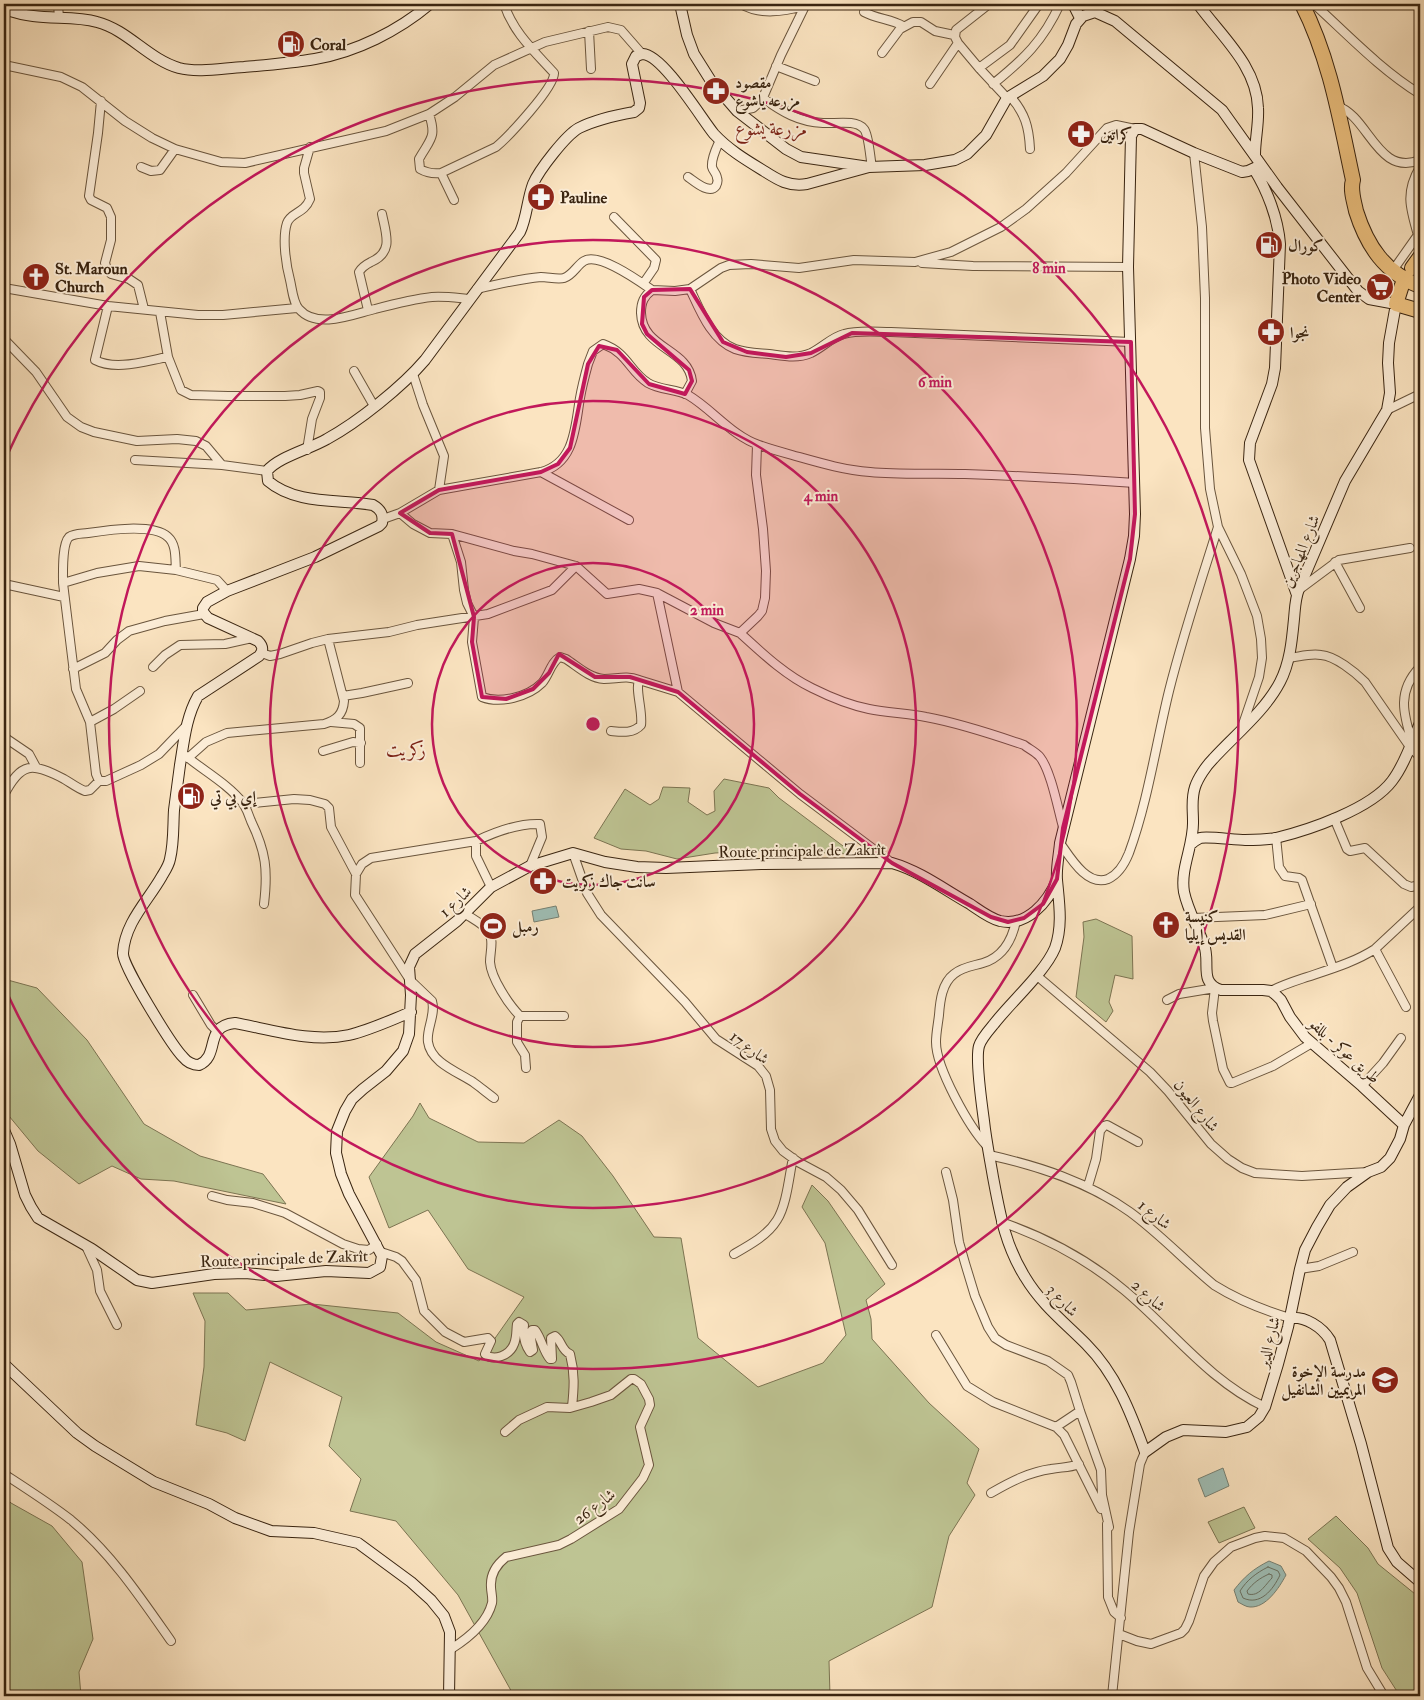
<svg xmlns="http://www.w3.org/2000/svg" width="1424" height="1700" viewBox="0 0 1424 1700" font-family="'IM FELL Double Pica',Amiri,serif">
	<rect width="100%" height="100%" fill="#fbe4c1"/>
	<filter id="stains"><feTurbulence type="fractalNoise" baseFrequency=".004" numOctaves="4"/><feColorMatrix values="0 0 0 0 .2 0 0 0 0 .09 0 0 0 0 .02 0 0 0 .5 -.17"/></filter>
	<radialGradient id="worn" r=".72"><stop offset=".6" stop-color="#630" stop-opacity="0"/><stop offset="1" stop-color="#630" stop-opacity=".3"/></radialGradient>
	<!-- green -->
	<path fill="#bec493" stroke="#7c7452" d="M724,779L769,788L779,798L847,849L848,854L789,851H755L715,853L677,859L646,851L621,849L594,838L625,789L650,805L659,799L663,787L690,788L688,802L707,815L715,811L714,791Z
		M1096,919L1132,936L1133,979L1115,975L1109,1002L1113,1011L1106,1022L1076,997L1084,937L1083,922Z
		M4,979L37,988L87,1040L144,1124L200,1156L263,1174L286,1204L174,1181L141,1179L112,1166L79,1184L38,1151L4,1110Z
		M420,1103L429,1118L478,1142L524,1143L559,1120L582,1136L613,1176L654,1237L681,1238L698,1338L758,1387L823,1363L846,1335L825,1243L802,1207L812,1185L828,1201L885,1284L866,1300L871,1319L872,1339L929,1403L979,1449L967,1483L975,1495L949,1536L932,1607L829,1661L830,1696H514L458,1595L396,1521L350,1511L361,1479L329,1446L342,1397L270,1362L245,1441L227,1433L196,1425L204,1367L205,1321L193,1293H228L246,1310L312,1304L398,1313L436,1342L479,1361L524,1297L468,1269L428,1210L389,1228L369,1177L413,1116Z
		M4,1496L11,1503L52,1526L82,1562L93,1639L79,1672L81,1696H4Z
		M1244,1507L1255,1528L1219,1543L1208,1522Z
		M1336,1516L1368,1548L1378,1564L1420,1598V1696H1400L1382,1668L1357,1593L1340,1568L1308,1539Z"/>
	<!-- water -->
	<path fill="#9fbeb5" stroke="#778173" d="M556,906L559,917L534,922L532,911Z
		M1223,1468L1229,1486L1205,1497L1198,1479Z
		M1269,1561L1281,1566L1286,1575C1279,1588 1266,1608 1250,1607C1246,1607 1242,1604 1238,1602L1234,1590C1244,1577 1253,1569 1269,1561Z"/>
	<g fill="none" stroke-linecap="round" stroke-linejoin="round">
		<!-- shore -->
		<path stroke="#6c7263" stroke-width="1" d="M1268,1567L1278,1571L1280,1575C1273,1590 1260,1606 1243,1598L1240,1591C1247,1580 1256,1573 1268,1567Z
			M1269,1574L1272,1575V1578C1265,1585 1259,1597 1248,1594L1247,1591C1253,1583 1260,1578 1269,1574Z"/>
		<!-- street casing -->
		<g stroke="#6a553d" stroke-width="10">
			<path id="street" d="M58,4L59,18
				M989,4L956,30L955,37L958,43L979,68L1007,98
				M1314,4C1348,35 1381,70 1420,94
				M864,12C877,19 891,19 903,26
				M589,31L591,69
				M882,53L900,29L913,22H921L935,31L954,35
				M4,65L61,77L82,87L125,121L152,138L175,149L221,162L245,163L386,131L429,114L455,97L494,65L545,42L608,27L621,30L642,54
				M776,66L815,81
				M979,68L1010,45L1039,4
				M930,84L958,43
				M993,84C1024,59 1043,41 1060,4
				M1010,96C1025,113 1029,127 1030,149
				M763,98C782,112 799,122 823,123C834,124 856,119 864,129C869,135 870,158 872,167
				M101,101L98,133L89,196L91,200L107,208L111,217V240L105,263L107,269L111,274L129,279L138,285L144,309
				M1337,106C1369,116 1377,177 1420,160
				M737,111L753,108L762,100L781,55L805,6C784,11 761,16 741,4
				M429,114C437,138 430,139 419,159L420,169C427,173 433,174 441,173L496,147C508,137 555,87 554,73C534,51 513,32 504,4
				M310,147L304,168V173L310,199C304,214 291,212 287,223C282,238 286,265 290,280C292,288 293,303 299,309C317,330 354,314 375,309C394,304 413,299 432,297C444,296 458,298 470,299
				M1194,153L1202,227L1205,298V428L1210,489L1218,527L1241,574L1257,616L1261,639L1262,658L1259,677L1241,730
				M141,167L151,171L160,170L175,149
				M441,173L454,200
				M688,177C694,181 709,195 716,186C717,184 718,180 717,178C717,174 713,171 712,167C711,158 717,147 720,140
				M614,217L656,260L654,268L643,284
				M1418,235C1410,208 1405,192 1420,167
				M922,263L973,266L1128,267
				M1396,266L1420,232
				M4,288L108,306L198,315H223L297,308
				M477,289C498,284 519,279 541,277C548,277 558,280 564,278C573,275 577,265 584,261C599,252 639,281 652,290
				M690,289C700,310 711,340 735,349C746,353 758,353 769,354C784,356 797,359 811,353C823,347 832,337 844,334C858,330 876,332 891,332L1131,342
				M108,306L95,360C116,371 145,361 168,357L160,312
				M368,310L359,272C362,267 365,265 371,262C394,252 386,234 382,214
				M4,339L36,372L67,417L81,427L94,432L137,441L177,439L196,441L206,446L222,465L267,471
				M168,357L181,390L191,395L228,396H285L300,395L318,391L320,392V398L312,419L307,450
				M354,371L374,406
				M413,374L423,405L444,456L439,490
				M685,394L692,381C688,348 642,349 641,313C641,302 644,296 652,290L675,291L690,289L721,268L729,265L751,264L799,268L854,260L915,262L951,252L1001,227L1026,209L1066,173L1107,128L1116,125L1135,129
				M1387,410L1420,394
				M135,460L222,465
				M541,472L629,520
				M400,513L413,524L430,533L452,534L461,562L464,590L467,603L474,617L472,642L482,697C500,704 528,697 542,683C549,675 551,662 560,657L566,659C577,666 589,678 604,679C617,679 626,675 639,680
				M383,519L400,513L439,490L541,472C575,463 575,427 580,398C582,386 585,375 588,364L593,351L603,344C628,353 629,371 648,383C660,390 675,389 688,395C712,409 732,436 759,445C770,449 781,452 792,455C817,462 843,470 870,472C901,475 933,473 965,474C1022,476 1078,479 1135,483
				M452,534L514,551L532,554L576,566L607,594L639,589L657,593
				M1335,562L1360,608
				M63,583C63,572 62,544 69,537C75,533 82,534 88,533C107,530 153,523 168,537C177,545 175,560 176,570
				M4,584L64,597
				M1300,589L1339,560L1410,548
				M740,633C762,653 785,675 812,688C830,697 849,705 869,709C888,713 907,713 926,717C959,723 992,734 1024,745C1029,749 1036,752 1040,757C1051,771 1058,809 1063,827
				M262,653L270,656L280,654L312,643L328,639L389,632L417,625L488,614L552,590L576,566
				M1289,658C1299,657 1310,653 1321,655C1335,656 1355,672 1365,682L1410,747L1420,757
				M153,667L165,655L180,645L225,644L252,638
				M73,669L105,653L117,640L129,631L165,621L204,614
				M678,692L800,794L892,863
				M343,696L362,693L408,683
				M90,722L114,709L140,691
				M331,722L354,724L360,728V763
				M186,726L159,754L141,765L106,781H99L96,774L90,722L76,689L63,583L97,573L139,566L176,570L217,580L227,591
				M611,731C621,732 633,734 641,725C643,712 635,689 639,680L678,692L657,593L714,623L740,633L758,616L762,611L765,598L766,571L763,529L756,475L757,445
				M4,737L29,754L36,767
				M1412,742C1403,713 1397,691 1420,667
				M323,751L353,742L361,743
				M186,756C204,771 228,784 243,803C246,808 249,815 251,821C266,852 268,870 264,904
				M188,758L206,742L227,733L324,724C337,720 343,714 344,701L328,639
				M4,795C21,762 32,762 64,779C71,783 77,788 85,791L90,790L99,781
				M243,804L294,799L310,800L325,804L329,808L331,827L356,874
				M1334,818L1347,849L1350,851L1365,848L1404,884L1411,887L1420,885
				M1276,837L1279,867L1285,876L1299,878L1302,880L1333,968
				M476,841L371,858L362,864L356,874L355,895L410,980L432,1001C436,1015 426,1029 428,1042C431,1063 458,1072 473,1082C480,1087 487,1093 494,1098
				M1060,843C1070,857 1087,887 1108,879C1119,874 1125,863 1129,853C1148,801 1156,744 1169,691C1183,635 1201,581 1218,527
				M573,853L587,893L601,915L685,1002L716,1039L758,1066L766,1076L770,1090L771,1129L775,1141L783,1151L798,1162L826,1177L841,1190L858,1210L892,1265
				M491,887L476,856V841C495,832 519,823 540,824L542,837L530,866
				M464,913C471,918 484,924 489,932C494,941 490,952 490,962C491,978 509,1005 520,1016H564
				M1193,918L1265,915L1311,904
				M1375,949L1406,1007
				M1036,975L1150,1072L1168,1091L1211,1144L1228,1159L1242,1168L1255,1173L1302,1176L1368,1172
				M1271,991C1282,985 1295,981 1307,977C1331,969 1355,962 1375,949L1420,907
				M193,995L211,1025L217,1031
				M1167,1000L1179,994L1215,988L1212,1013L1213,1021L1223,1069L1230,1083H1232L1273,1066L1312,1043
				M520,1016L517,1022V1042L525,1055L526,1068
				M1362,1086L1383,1063L1401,1038
				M987,1146C969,1127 936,1068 936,1042C936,1033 938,1024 939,1015C940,1001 942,983 954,974C962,967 973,966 983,963C1003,957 1012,940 1016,921
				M989,1155C1039,1166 1088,1182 1130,1212C1160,1234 1185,1261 1214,1285C1238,1300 1263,1310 1290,1318
				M946,1172L953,1200L959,1242L965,1263L975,1296L988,1327L995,1338L1006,1345L1048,1361L1068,1375L1071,1382L1080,1411L1101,1470L1102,1495L1109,1527
				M1088,1186L1096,1159L1100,1131L1104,1126L1107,1125L1138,1142
				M212,1196L227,1200L253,1203L285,1213L343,1244L358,1249L369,1250L377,1244
				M1001,1222C1045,1237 1088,1260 1124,1290C1171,1329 1209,1381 1265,1407
				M86,1246L97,1270L100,1291L117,1325
				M381,1252L396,1257L402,1261L416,1280L424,1311L445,1332L464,1342L488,1338L491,1341L485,1354C494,1362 510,1355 514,1344C517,1337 516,1330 517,1324L519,1322L524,1325C523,1334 524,1344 530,1352L533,1350L530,1333L532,1330H535C542,1339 543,1351 550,1359H552L551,1338L555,1336C562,1341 561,1350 570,1354C575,1373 574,1388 572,1407
				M734,1254C750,1245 768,1235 777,1220C787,1204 789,1176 793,1158
				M1300,1269L1319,1266L1353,1252
				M936,1335L967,1386L993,1402L1056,1427L1064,1435L1101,1509
				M1056,1427L1080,1411
				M4,1474C27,1489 49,1503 71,1520C111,1553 141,1598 171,1641
				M991,1493C1010,1482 1029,1472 1051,1469C1061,1467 1069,1468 1079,1464
				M1107,1524L1108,1597L1114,1612L1121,1618
				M1119,1634L1137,1641L1151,1644L1181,1633L1185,1629L1189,1621L1204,1576L1214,1562L1231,1547L1255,1538L1265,1536L1284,1538L1306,1551L1331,1577L1339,1588L1346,1602L1367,1668L1384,1696
				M451,1649C467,1639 487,1623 492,1603C493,1598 491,1592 491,1587C490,1574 496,1565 506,1557L559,1545L571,1539L619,1509L643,1478L649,1465L640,1427L650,1405L649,1399L641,1384L634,1379H631L611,1395L591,1402L570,1408L547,1407L519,1420L505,1432
				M1112,1696L1129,1532L1140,1464L1145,1452"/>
		</g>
		<!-- secondary casing -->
		<g stroke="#3a2511" stroke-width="12">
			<path id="secondary" d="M680,4L687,35L694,54L711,81L737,111L786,149L801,157L869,167L925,165L955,160L967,154L986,135L1007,98L1043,76L1060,59L1068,45L1076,24L1083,16L1095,12L1115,21L1222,110L1277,187L1358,291L1369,299L1396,304L1389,343L1388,363L1390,393L1387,410L1345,481L1299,589C1295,599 1295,609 1294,619C1292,640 1290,663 1280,682C1265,711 1235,735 1213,759C1206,766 1198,778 1195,787C1191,799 1193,809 1193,821C1194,845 1180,868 1184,892C1188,911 1198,927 1204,945C1211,962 1198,983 1221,990H1263L1271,991L1276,995L1281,1000L1290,1017L1305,1037L1362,1086L1404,1125
				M1073,4L1080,18
				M1198,4C1221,36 1257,66 1258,108C1259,124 1255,139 1255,155
				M4,9C13,12 23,15 33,16C54,19 77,16 97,22C128,30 148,59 179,68C199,73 223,68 244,67C267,65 292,63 315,59C356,52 398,31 430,4
				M1261,165L1248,171L1242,172L1194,153L1142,129H1135L1131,136L1128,267L1135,514L1134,536L1130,559L1060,843C1059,855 1056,868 1057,880C1059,902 1063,926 1055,948C1045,972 1011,1002 994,1024C989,1030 981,1039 979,1046C975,1060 982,1105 984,1121C986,1140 990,1159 993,1177C1000,1214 1005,1245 1025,1277C1041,1304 1064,1322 1086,1344C1116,1374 1131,1413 1145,1452L1166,1437L1183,1430L1226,1432L1247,1427L1259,1417L1265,1407L1278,1364L1288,1327L1300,1269L1305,1250L1317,1227L1330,1205L1347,1187L1368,1172L1381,1167L1390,1158L1400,1139L1404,1125L1420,1095
				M1254,169C1267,190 1278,218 1280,244L1275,368L1272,384L1250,443L1249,460L1297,595
				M1190,845C1193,842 1196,840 1200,838C1207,836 1235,840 1245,840C1255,840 1266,840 1276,838C1309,830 1371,809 1392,781C1405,764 1411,743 1420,723
				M411,1012C391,1020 370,1030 349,1035C312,1043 272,1030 235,1023C203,1026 221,1055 199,1065C193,1065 187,1062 183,1057C172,1046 122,965 123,953C125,922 148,901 162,876C165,871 169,865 170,859C174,843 173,826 174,810C176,795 178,780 180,765C184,741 186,717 198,696L259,656C264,650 263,646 258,641L208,618L203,612V608L207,602L227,591L315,557L379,526L382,523C384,514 380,509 373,505C339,499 296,505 268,481L267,471C278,457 310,449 327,439C358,422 402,387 425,360L520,232C527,217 527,200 533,184C539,170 566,135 579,128C595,120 617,115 634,112L639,108L640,103L632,64L636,56C637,56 641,54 643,54C663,55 701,118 714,134C729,150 746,160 764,171C778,180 789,187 807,184L869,167
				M4,1130L10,1144L25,1195L31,1207L38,1218L92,1249L137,1280L152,1283L214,1274L245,1273L276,1276L326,1271L369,1273L380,1267L382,1256L349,1194L341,1174L336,1153L337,1131L345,1111L352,1099L363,1089L386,1071L403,1051L409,1034L411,995L409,967L415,954L457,921L491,887L530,866L573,853L605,862L637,867L666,868L761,864L892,863C920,871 945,890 970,904C979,910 989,918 1000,921C1027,927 1048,902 1057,880
				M1290,1318C1305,1316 1322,1327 1330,1340L1361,1444L1388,1548L1397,1562L1420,1582
				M4,1364L77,1433L95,1446L154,1482L209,1504L235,1518L271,1531L314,1533L358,1543L411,1582L431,1600L444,1616L450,1632L449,1696"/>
		</g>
		<!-- highway casing -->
		<g stroke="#3a2511" stroke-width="16">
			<path id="highway" d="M1302,4C1330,59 1340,120 1353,180C1350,190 1354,201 1356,211C1367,246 1385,273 1420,286
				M1412,268L1420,257
				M1402,285L1396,304L1420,311"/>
		</g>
		<!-- street -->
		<use href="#street" stroke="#fcedd7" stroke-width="8"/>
		<!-- secondary -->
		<use href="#secondary" stroke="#fcedd7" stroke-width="10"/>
		<!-- highway -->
		<use href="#highway" stroke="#eec280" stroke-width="14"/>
	</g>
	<!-- marked area -->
	<path fill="#c2185b" fill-opacity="0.2" stroke="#c2185b" stroke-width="4" stroke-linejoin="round" d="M690,289L723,342L747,352L786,357L811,353L852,333L1131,342L1135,514L1130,559L1063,828L1057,879L1043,904L1024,918L1008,922L991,917L892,863L800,794L678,692L630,677H595L559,654L549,673L533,689L506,699L482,697L472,642L474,617L452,534L430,533L400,513L439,490L541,472L558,464L570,448L588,364L599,346L617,350L649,384L685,394L692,381L689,370L647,334L642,324L644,297L652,290Z"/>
	<!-- distance rings -->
	<g fill="none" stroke="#c2185b" stroke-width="2.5">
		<circle cx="593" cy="724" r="161"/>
		<circle cx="593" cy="724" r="323"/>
		<circle cx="593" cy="724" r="484"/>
		<path d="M4 462A645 645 0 1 1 4 986"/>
	</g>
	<!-- icons -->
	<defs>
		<g id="fuel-disc" transform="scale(1.4375)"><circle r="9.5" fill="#8f2418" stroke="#fcedd7"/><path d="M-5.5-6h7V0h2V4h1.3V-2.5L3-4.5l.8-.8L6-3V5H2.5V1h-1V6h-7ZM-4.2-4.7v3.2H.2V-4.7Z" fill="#fff"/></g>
		<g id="pharmacy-disc" transform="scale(1.4375)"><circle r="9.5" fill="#8f2418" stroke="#fcedd7"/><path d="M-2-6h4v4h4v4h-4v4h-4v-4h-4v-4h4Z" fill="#fff"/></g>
		<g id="church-disc" transform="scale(1.4375)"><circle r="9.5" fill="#8f2418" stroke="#fcedd7"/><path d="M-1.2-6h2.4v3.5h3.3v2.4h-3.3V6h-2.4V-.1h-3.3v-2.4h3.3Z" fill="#fff"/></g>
		<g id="supermarket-disc" transform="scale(1.4375)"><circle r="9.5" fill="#8f2418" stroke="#fcedd7"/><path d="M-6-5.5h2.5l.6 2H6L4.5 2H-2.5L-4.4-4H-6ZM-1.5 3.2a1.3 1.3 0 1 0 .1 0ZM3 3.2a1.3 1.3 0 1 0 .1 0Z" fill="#fff"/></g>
		<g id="stadium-disc" transform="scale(1.4375)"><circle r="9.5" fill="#8f2418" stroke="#fcedd7"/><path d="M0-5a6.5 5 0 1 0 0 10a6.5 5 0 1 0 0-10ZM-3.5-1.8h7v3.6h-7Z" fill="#fff"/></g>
		<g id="university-disc" transform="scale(1.4375)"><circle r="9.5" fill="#8f2418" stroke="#fcedd7"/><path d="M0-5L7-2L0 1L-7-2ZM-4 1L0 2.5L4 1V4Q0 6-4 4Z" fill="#fff"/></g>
	</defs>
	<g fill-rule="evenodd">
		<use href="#fuel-disc" x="291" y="44"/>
		<use href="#pharmacy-disc" x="716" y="91"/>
		<use href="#pharmacy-disc" x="1081" y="134"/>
		<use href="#pharmacy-disc" x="541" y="197"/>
		<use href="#fuel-disc" x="1269" y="245"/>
		<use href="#church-disc" x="36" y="277"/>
		<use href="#supermarket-disc" x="1380" y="287"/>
		<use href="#pharmacy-disc" x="1271" y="332"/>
		<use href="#fuel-disc" x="191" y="796"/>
		<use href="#pharmacy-disc" x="543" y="881"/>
		<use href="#church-disc" x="1166" y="925"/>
		<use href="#stadium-disc" x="493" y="926"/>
		<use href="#university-disc" x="1385" y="1380"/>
	</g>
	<g text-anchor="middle" stroke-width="4" stroke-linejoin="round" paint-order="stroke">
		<!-- poi labels -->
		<g font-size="16" font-weight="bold" fill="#3a2511" stroke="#fcedd7" text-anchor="start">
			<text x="310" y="50">Coral</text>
			<text x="735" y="88">مقصود<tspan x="735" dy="18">مزرعه ياشوع</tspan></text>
			<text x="1100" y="140">كراتين</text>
			<text x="560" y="203">Pauline</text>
			<text x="1288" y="251">كورال</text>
			<text x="55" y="274">St. Maroun<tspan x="55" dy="18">Church</tspan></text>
			<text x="1361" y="284" text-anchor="end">Photo Video<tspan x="1361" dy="18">Center</tspan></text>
			<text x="1290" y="338">نجوا</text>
			<text x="210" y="802">إي بي تي</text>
			<text x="562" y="887">سانت جاك زكريت</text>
			<text x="1185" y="922">كنيسة<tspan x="1185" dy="18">القديس إيليا</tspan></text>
			<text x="512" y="932">رمبل</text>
			<text x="1366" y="1377" text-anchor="end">مدرسة الإخوة<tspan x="1366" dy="18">المريميين الشانفيل</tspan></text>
		</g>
		<!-- street labels -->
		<g font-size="16" fill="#3a2511" stroke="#fcedd7">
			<text transform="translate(1300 551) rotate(-68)" y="6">شارع المهاجرين</text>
			<text transform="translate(802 850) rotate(-1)" y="6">Route principale de Zakrît</text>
			<text transform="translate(455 901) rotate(-43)" y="6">شارع 1</text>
			<text transform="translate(750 1047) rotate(37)" y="6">شارع 17</text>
			<text transform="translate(1345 1050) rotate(42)" y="6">طريق عوكر - بللفو</text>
			<text transform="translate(1197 1105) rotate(51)" y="6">شارع العيون</text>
			<text transform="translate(1155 1214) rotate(39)" y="6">شارع 1</text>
			<text transform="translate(284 1258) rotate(-2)" y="6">Route principale de Zakrît</text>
			<text transform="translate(1149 1295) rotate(42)" y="6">شارع 2</text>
			<text transform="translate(1063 1300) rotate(47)" y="6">شارع 3</text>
			<text transform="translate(1268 1342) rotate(-76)" y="6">شارع الدير</text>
			<text transform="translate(594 1506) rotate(-37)" y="6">شارع 26</text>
		</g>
		<!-- quarter labels -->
		<g font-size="19" fill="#7a1f14" stroke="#fcedd7">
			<text x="771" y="135">مزرعة يشوع</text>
			<text x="406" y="756">زكريت</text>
		</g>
	</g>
	<circle cx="593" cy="724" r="8" fill="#c2185b" stroke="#fcedd7" stroke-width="2.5"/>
	<g font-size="15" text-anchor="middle" font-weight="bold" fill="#c2185b" stroke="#fcedd7" stroke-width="4" stroke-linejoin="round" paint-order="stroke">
		<text x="1049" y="273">8 min</text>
		<text x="935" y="387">6 min</text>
		<text x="821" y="501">4 min</text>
		<text x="707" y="615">2 min</text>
	</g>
	<!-- margin -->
	<rect width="1424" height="1700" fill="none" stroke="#fbe4c1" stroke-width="20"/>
	<rect x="5" y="5" width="1414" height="1690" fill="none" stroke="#3a2511" stroke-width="2.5"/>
	<rect x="10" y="10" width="1404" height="1680" fill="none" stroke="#3a2511"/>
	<rect width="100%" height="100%" filter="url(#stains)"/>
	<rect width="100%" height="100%" fill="url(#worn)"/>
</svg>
